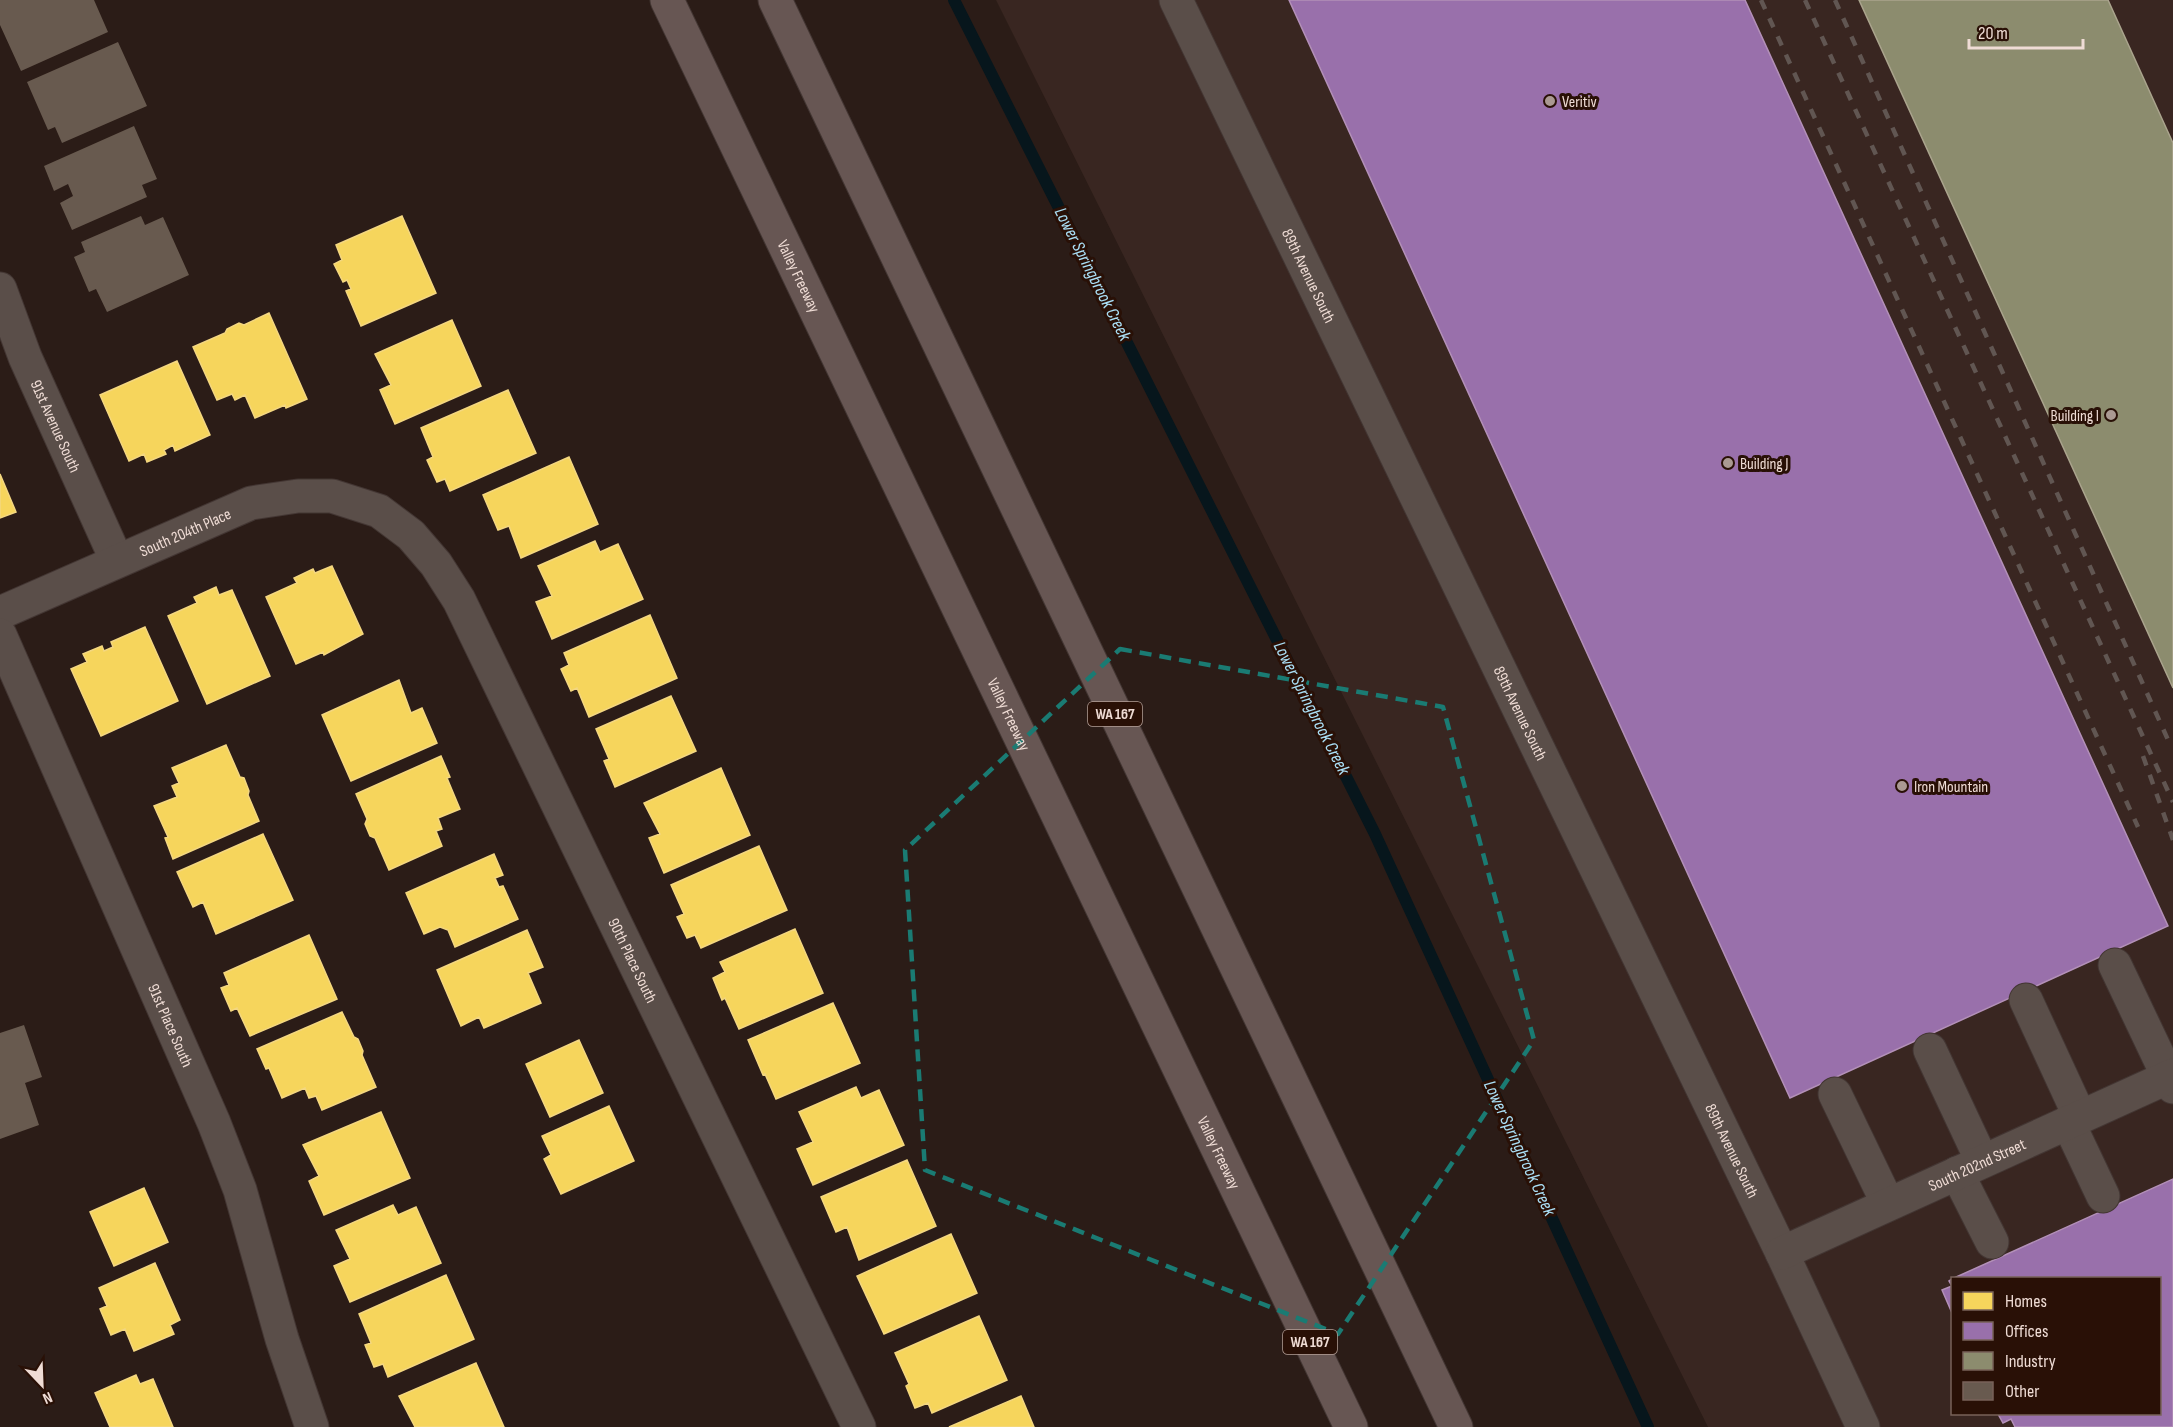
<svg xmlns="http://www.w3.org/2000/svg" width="2173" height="1427" viewBox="0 0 2173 1427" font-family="'Sofia Sans Condensed',sans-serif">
	<rect width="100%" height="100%" fill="#2b1c17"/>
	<!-- industrial -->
	<path fill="#392621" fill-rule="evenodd" d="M996,0H2173V1427H1708ZM1952,1278H2160V1414H1952Z"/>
	<!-- homes -->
	<path fill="#f6d55c" stroke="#f4d780" stroke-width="1.5" d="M402,216L436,293L361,326L346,291L351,289L347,280L343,282L334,264L342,260L336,245Z
		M269,313L307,399L286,408L285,405L255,418L245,395L235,400L232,394L217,400L193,347L225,333L227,329L239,323L244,325Z
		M452,320L481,386L395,424L380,390L391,385L375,354Z
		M177,361L210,435L175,451L173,445L164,450L166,454L147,462L144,454L129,461L100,395Z
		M508,390L536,453L450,491L445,479L437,482L427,460L433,457L421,428Z
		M569,457L598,524L521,558L509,526L498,530L483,495Z
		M0,474L16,512L0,518Z
		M595,541L600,552L618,544L643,599L552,639L536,602L552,596L538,566Z
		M332,566L363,634L324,655L323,652L296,664L266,597L297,583L294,578L313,569L315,573Z
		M216,587L219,595L232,590L270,676L207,704L168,616L197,603L194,597Z
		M650,615L677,678L589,717L577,688L571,691L561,669L569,665L564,653Z
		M145,627L178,701L101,736L71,669L87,662L83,654L102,646L104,651L113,647L111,642Z
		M399,680L411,713L422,708L437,743L351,781L322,715Z
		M671,696L696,751L615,787L604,761L609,759L596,729Z
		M226,745L240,777L244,778L249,791L248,795L259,821L173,859L165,838L168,837L154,806L177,797L172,786L179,783L172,768Z
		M441,756L450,777L447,778L460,809L438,818L442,829L436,831L442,846L389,870L375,838L370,836L365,824L367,819L356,794Z
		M721,768L750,835L664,873L649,838L660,834L644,803Z
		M263,834L293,900L216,934L203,902L193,907L177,872Z
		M759,846L787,910L701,948L695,935L687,938L677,917L684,914L671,885Z
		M494,854L503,875L495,878L499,887L503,886L518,919L455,947L448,930L440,927L424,934L406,893Z
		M795,929L823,993L739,1029L725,998L722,1000L713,978L725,972L720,962Z
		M527,930L543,967L528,973L541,1003L484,1028L479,1017L461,1026L437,970Z
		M309,935L337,999L250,1036L237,1008L231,1011L221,988L229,985L224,973Z
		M833,1003L860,1063L776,1099L765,1074L763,1075L748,1040Z
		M342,1012L354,1037L358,1039L363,1051L362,1055L376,1087L322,1110L316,1096L309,1098L305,1088L282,1098L269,1068L266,1069L257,1049Z
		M579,1040L603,1093L550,1117L526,1064Z
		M856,1087L861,1098L879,1090L904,1145L813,1185L797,1149L813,1142L799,1112Z
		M609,1106L634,1161L561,1194L544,1159L551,1155L542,1136Z
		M381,1112L410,1178L324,1215L309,1181L319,1176L303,1145Z
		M907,1160L936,1226L859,1260L847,1227L836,1232L821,1197Z
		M144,1188L168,1242L114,1266L90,1212Z
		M393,1205L398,1215L416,1207L441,1263L350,1302L334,1266L350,1259L336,1230Z
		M951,1234L977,1293L884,1334L857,1276Z
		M155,1263L180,1320L170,1325L174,1334L134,1351L125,1329L111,1335L100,1309L107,1306L99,1288Z
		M446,1275L474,1339L388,1377L383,1364L374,1367L365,1345L371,1343L359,1314Z
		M979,1316L1007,1380L932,1413L928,1403L915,1408L906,1386L909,1384L895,1353Z
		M476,1363L504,1427H415L399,1396Z
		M136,1375L140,1384L153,1379L173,1427H110L95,1393Z
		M1021,1396L1034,1427H949Z"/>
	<!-- offices -->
	<path fill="#9970ab" stroke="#b390b8" stroke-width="1.5" d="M1289,0H1745L2168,926L1790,1098Z
		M2173,1179V1427H2015L2011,1419L2003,1423L1998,1414H2160V1278H1954Z
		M1952,1279V1313L1942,1290L1952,1286L1949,1281Z"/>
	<!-- industry -->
	<path fill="#8c8c6e" stroke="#aaa48d" stroke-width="1.5" d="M1859,0H2108L2173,143V688Z"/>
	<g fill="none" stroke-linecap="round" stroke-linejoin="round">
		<!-- stream -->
		<path stroke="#07161c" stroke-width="12" d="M954,0L1375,834L1648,1427"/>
	</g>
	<!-- building -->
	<path fill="#685a4f" d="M0,0H94L108,32L21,71L0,25Z
		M118,42L147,106L62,143L55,127L48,130L27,82Z
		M134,126L157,179L142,185L147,197L72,230L60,203L73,196L68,184L54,191L44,166Z
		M141,216L145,225L163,217L189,275L107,312L96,289L89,292L74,257L85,252L81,242Z
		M24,1025L42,1077L25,1083L39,1125L0,1139V1033Z"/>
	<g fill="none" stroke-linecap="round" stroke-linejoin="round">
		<!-- minor casing -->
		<g stroke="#433633" stroke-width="35">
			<g id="minor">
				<path id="s1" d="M1176,0L1782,1253L1863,1427"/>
				<path id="s2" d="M0,289L25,357L117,561"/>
				<path id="s3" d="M0,613L251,503L298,496H332L379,511L411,535L436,564L459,600L859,1427"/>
				<path id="s4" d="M0,635L214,1123L240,1190L282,1339L312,1427"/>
				<path d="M2115,965L2173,1087"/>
				<path d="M2026,1000L2080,1117"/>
				<path d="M1930,1050L1982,1161"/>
				<path d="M1835,1094L1888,1204"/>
				<path d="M2068,1122L2103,1196"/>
				<path d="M1957,1173L1992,1242"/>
				<path id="s5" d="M1782,1253L2173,1075"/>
			</g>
		</g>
		<!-- highway casing -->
		<g stroke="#433633" stroke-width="35">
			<g id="highway">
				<path id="s6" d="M667,0L1351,1427"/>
				<path d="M775,0L1456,1427"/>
			</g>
		</g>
		<!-- minor -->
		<use href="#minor" stroke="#5a4e49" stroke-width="33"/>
		<!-- highway -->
		<use href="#highway" stroke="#675653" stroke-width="33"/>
		<!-- rail -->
		<path stroke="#615652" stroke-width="4.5" stroke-dasharray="10 10" stroke-linecap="butt" d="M1761,0L2138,827
			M1805,0L2173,802
			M1835,0L2169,742
			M2143,756L2173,840"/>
	</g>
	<!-- marked area -->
	<path fill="none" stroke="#1a7b73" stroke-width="4.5" stroke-dasharray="12 8" stroke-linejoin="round" d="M1120,649L1443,707L1534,1040L1338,1334L925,1170L905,850Z"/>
	<!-- markers -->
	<g fill="#aa9992" stroke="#291006" stroke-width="2">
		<circle cx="1550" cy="101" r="6"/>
		<circle cx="2111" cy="415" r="6"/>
		<circle cx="1728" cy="463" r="6"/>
		<circle cx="1902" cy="786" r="6"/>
	</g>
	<g text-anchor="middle" stroke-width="6" stroke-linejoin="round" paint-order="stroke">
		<!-- shield labels -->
		<g fill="#291006" stroke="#b49f97" stroke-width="1.5">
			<rect x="1088" y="702" width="54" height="24" rx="4.5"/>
			<rect x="1283" y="1330" width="54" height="24" rx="4.5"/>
		</g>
		<g font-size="15" font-weight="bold" fill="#efdcd5">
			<text x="1115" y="719">WA 167</text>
			<text x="1310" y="1347">WA 167</text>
		</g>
		<!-- poi labels -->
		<g font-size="16" fill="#efdcd5" stroke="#291006" text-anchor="start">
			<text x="1562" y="107">Veritiv</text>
			<text x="2099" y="421" text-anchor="end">Building I</text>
			<text x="1740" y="469">Building J</text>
			<text x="1914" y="792">Iron Mountain</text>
		</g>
		<!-- street labels -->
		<g font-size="16" fill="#efdcd5" stroke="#291006">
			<text dy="6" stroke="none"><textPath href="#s6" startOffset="306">Valley Freeway</textPath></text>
			<text dy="6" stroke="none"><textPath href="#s1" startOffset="306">89th Avenue South</textPath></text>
			<text dy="6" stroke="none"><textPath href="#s2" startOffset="148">91st Avenue South</textPath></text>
			<text dy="6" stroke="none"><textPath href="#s3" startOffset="202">South 204th Place</textPath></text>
			<text dy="6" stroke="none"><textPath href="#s1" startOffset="792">89th Avenue South</textPath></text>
			<text dy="6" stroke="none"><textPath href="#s6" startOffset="792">Valley Freeway</textPath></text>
			<text dy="6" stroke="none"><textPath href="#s3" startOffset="926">90th Place South</textPath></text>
			<text dy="6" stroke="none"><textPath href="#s4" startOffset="426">91st Place South</textPath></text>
			<text dy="6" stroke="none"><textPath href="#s1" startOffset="1278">89th Avenue South</textPath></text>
			<text dy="6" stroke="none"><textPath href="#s6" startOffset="1278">Valley Freeway</textPath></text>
			<text dy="6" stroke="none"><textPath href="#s5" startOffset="214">South 202nd Street</textPath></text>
		</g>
		<!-- water labels -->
		<g font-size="18" font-style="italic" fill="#abe0f7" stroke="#291006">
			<text transform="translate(1093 274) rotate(63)" y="6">Lower Springbrook Creek</text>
			<text transform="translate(1312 708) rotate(63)" y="6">Lower Springbrook Creek</text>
			<text transform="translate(1520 1148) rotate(65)" y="6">Lower Springbrook Creek</text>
		</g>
	</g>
	<!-- legend -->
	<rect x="1951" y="1277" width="210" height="138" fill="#291006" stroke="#786259" stroke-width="1.5"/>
	<rect x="1963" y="1292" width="30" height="18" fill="#f6d55c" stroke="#786259" stroke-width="1.5"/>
	<text x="2005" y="1307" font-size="18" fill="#efdcd5">Homes</text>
	<rect x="1963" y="1322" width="30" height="18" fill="#9970ab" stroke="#786259" stroke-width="1.5"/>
	<text x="2005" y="1337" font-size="18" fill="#efdcd5">Offices</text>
	<rect x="1963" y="1352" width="30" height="18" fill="#8c8c6e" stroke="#786259" stroke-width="1.5"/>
	<text x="2005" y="1367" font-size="18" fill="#efdcd5">Industry</text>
	<rect x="1963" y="1382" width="30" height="18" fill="#685a4f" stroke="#786259" stroke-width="1.5"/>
	<text x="2005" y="1397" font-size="18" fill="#efdcd5">Other</text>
	<!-- north arrow -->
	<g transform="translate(42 1385) rotate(157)" stroke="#291006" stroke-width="4.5" paint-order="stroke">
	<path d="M0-4.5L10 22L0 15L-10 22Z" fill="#efdcd5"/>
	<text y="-9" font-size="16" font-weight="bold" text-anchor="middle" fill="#efdcd5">N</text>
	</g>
	<!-- scale -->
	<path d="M1969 39v9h114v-9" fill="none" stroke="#efdcd5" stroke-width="3"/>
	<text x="1978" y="39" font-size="18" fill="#efdcd5" stroke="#291006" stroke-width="4.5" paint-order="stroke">20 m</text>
</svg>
